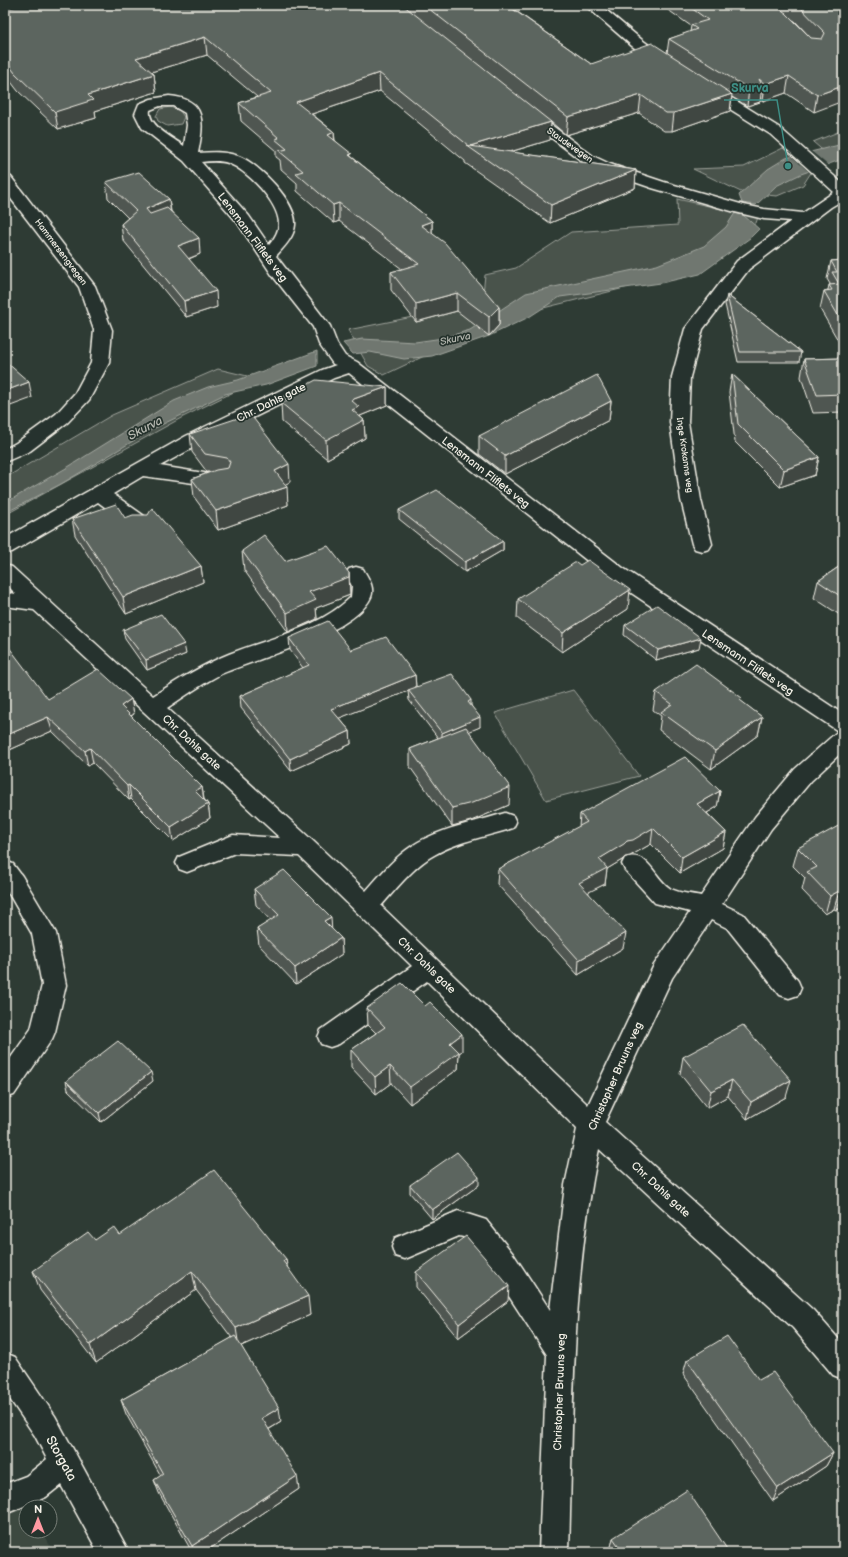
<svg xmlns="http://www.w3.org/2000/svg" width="848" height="1557" viewBox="0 0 848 1557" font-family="'Balsamiq Sans',sans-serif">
	<rect width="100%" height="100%" fill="#2e3b34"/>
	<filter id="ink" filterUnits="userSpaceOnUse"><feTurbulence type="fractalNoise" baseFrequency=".025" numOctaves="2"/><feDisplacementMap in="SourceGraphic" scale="8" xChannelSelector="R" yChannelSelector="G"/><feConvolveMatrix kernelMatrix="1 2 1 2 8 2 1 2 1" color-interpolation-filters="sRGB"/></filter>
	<g filter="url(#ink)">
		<!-- built -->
		<path fill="#3c4841" d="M5,1471L27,1507L26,1531H41L54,1552H5Z"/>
		<!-- green -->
		<path fill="#48524c" stroke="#9ea29a" d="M170,107L180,111L184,117L181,124L167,126L158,121L156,116L160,109Z
			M843,130V160H834L813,142Z
			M783,148L812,171L803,185L777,196L743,193L693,169L744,167Z
			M677,199L758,217L756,223L718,253L673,276L507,317L384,375L368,366L348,330L482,303L485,275L516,268L571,232L678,225Z
			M218,369L260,379L183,417L5,515V478L112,415Z
			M573,690L639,776L546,800L495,713Z"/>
		<!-- water -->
		<path fill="#6f7770" stroke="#a4a8a0" d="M843,144V159L801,174L776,186L756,205L742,203L739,195L768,169L786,158Z
			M735,213L743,215L759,229L750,238L700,274L661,283L560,297L529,317L489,336L432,356L404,359L370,352L353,354L343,343L362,339L415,342L443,338L470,330L526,293L657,265L704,246L726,227Z
			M317,351V366L266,385L225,394L155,428L61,484L5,513V503L68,467L174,401L208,387L238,380Z"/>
		<!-- pier -->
		<path fill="#2e3b34" d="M811,151L830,167L810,173L790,155Z"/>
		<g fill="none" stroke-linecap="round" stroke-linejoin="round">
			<!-- minor casing -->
			<g stroke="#f4f1e8" stroke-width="3">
				<path id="minor" d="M585,5H600L642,40L671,61L673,64L671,67H661L632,46Z
					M706,84L711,85L780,128L843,184V200L831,207L749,269L703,329L690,377L688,422L701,500L712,544L709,549L702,551L695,549L692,544L681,500L670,422L672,377L685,329L737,261L791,221L764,219L735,212L652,188L600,170L583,162L519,113L521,110H531L593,156L610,164L664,182L744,205L764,209L803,213L834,192L770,134L701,91L699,88L701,85Z
					M169,96C207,99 204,123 198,153C211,152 225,151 238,156C258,163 297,202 295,225C294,237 284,247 276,256L330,326L337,344L345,356L357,362L623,568L843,714V751L811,781L771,829L722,904L743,914L798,981L801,988L798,995L789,998L780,995L727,928L711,920L672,978L605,1122L813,1310L843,1344V1379L833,1375L793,1328L599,1149C571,1281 573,1418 569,1552H539L547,1355L494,1273L468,1238L459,1236L405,1259L395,1256L392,1247L395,1238L458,1211L486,1220L514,1255L550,1310L565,1185L577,1129L427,981L339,1044L330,1047L321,1044L318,1037L321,1030L412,966L299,856L235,853L187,872L179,869L176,863L179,857L233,835L280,838L34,610L5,606V592L16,594L5,583V565L12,567L153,696C178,680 202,665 229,654C269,638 318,629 351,597L352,586L346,574L349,569L356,567L363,569C368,578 375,587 371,597C355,634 257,658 221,674C202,684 185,696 167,708L313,841L366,891C380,875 394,858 412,846C439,828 474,823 505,813L513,816L516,822L513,828C485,837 454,842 429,858C410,871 396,889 381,906L588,1105L654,965L690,912L655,903L625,870L622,864L625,858C649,850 654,879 671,889C679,893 692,894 701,896L755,817L795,769L838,731L609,578L349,373L334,378L200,444L160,466L229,477L231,481L229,485L222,487L143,476L113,494L150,520L153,525L150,530L143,531L136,530L98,502L12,552L5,554V538L186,436L322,370L336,365L333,364L319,344L313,327L272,275L237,222L184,161L142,128L135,114L139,104L151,99ZM160,106H173L185,113L187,125L184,146C173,138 147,125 150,110ZM201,162C210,161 220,160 228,163C247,170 278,202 279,223C279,231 274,239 269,245L249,216Z
					M5,175L11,177L95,286L112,330L109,363L89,400L68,422L30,451L5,462V449L16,443L56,414L75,393L91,363L94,330L79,287L5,191Z
					M5,861L13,864L22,876L56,933L66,985L55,1032L52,1039L14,1095L5,1098V1066L31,1029L42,985L32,934L5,887Z
					M5,1353L15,1357L55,1416L129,1552H98L61,1485L46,1497L5,1514V1484L26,1476L47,1459L35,1436L5,1392Z"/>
			</g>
			<!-- minor -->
			<use href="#minor" fill="#26332d" fill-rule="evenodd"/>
		</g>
		<!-- wall -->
		<path fill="#4f5751" stroke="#f4f1e8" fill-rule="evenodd" d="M22,5H523L512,8L591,64L667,53L669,39L690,32L691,26L661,5H843L814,112L786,93L763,101L760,99V102L747,106L732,97L730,111L672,131H664L639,113L566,135L551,122L550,140L510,152L636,170L635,188L550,223L465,163V161L380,91L312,114L334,132L335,140L352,157L432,221V233L499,307V325L489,336L457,311L416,322L391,290V272L402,269L339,221L334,223L297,191V183L281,169L280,160L276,157V151L241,121L239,103L257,97L207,55L151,72L154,74L156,92L95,111L96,118L58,129L18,91L5,74V9ZM791,19L795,21L811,38Z
			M106,182L169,199L171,211L200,254L189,259L217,307L186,317L123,240L121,224L128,218L108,198Z
			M843,260V349L820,309L824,291L828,290L829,285H830V284L827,279L831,261Z
			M727,295L801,352L799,362H738L725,304Z
			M843,358V412L813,413L801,377L804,359Z
			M732,374L819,457L815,475L780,487L735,442L729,392Z
			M387,387V405L360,416L364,420L365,438L327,459L282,422L281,403H283V397Z
			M611,401L609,420L505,474L479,454V436Z
			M190,434L290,482L285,484L288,505L218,530L194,497L192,479L210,472H207L192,452Z
			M399,510L503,541V550L465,572L399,519Z
			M125,518L201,566L203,582L126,614L75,535L72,519Z
			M242,551L285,561L349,573L350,595L316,608L317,619L288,632L244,570Z
			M843,564V617L814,598L818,581Z
			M518,599L628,609L562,652L517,618Z
			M625,625L699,648L656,660L624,635Z
			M123,630L186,654L147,670L125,639Z
			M289,638L351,650L415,675L416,687L471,700V705L480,727L469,731L509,805L471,821L452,826L410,767V749L438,738L409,700L408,691L339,718L350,731L351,744L291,771L241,708L240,696L303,668L290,650Z
			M656,692L742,702L762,717L758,735L711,769L659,730L661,716L653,710Z
			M48,699H131L134,714L131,716L202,787L204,799L208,804L210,818L173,841L131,799L129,800L93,763L88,766L52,731L5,752Z
			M720,791L717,807L707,813L726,832L723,848L680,873L651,844L630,856L625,857L622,860L607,869L605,884L588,892L623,948L578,975L497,884L498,869L579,827L580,814Z
			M843,825V907L836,910L834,909L825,914L802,890L805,878L793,866L798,848Z
			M254,889L341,938L342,954L296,984L259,945L257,929L271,921L256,905Z
			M367,1008L462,1051L459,1053L458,1069L410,1104L391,1083L376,1094L351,1067V1050L376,1033L368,1025Z
			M683,1057L786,1097L747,1119L728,1096L707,1108L680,1074Z
			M66,1081H153L101,1122L68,1090Z
			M410,1185H479L432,1219L410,1193Z
			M120,1235L286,1259L287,1267L310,1315L241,1346L281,1422L268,1430L299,1489L205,1552H192L159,1493L154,1480L161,1476L126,1414L121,1400L232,1338L196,1290L96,1363L40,1290L33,1271L95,1240Z
			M416,1272L508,1301L458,1338L416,1287Z
			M687,1360L833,1453L826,1466L773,1501L683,1374Z
			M613,1538L729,1552H611L610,1551Z"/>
		<!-- shaded-wall -->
		<path fill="#404742" stroke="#f4f1e8" d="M495,5H523L495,13Z
			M205,37L207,55L138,76L136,58Z
			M379,73L380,91L297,119L296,102Z
			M154,74L156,92L95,111L96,118L58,129L55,112L88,95Z
			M789,76L786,93L763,101L765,84Z
			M762,85L760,102L747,106L749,89Z
			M843,86V101L814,112L817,95Z
			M732,94L730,111L672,131L674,113Z
			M641,95L639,113L566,135L568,117Z
			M551,122L550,140L486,159L470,146Z
			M334,132L335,150L328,135Z
			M636,170L635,188L550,223L551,205Z
			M169,199L171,215L148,225L146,209Z
			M339,203V221L334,223L333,205Z
			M432,221V239L421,225Z
			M199,238L200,254L180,262L178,246Z
			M216,291L217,307L186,317L184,301Z
			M457,293V311L416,322V304Z
			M499,307V325L489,336V317Z
			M29,382L32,398L5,408V391Z
			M387,387V405L360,416V422L364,420L365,438L327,459L326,440L351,400Z
			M611,401L609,420L505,474V456Z
			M819,457L815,475L780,487L784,470Z
			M289,464L290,482L276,489L275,471Z
			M287,487L288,505L218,530L216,511Z
			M503,541V550L465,572V562Z
			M201,566L203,582L126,614L123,597Z
			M349,573L350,595L316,608L317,619L288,632L287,613L309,592Z
			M630,590L628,609L562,652L563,633Z
			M5,627L8,638L5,639Z
			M701,638L699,648L656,660L658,650Z
			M184,644L186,654L147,670L146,660Z
			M415,675L416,688L332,721L331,709Z
			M131,699L134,714L124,720L121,706Z
			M48,717L52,731L5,752V736Z
			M480,717V727L442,743V733Z
			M762,717L758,735L711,769L715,751Z
			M350,731L351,744L291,771L290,759Z
			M90,748L93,763L88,766L85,751Z
			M129,785L131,799L129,800L127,786Z
			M202,787L204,801L195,791Z
			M510,787L509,805L471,821L452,826V808Z
			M720,791L717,807L695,820L697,804Z
			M208,804L210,818L173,841L171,827Z
			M653,828L651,844L630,856L625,857L622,860L607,869L605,884L577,898L579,883L599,859L627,841Z
			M726,832L723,848L680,873L682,857Z
			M839,891L834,909L825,914L830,896Z
			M843,892V907L836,910L841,893Z
			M331,917L332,933L324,921Z
			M626,933L623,948L578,975L579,960Z
			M341,938L342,954L296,984L295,968Z
			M462,1034V1051L459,1053L458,1069L410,1104V1087L450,1043Z
			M390,1066L391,1083L376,1094L375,1077Z
			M151,1072L153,1081L101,1122L99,1113Z
			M732,1080L728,1096L707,1108L711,1091Z
			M791,1080L786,1097L747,1119L751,1102Z
			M479,1177V1185L432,1219V1210Z
			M286,1259L289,1278L283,1261Z
			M192,1271L196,1290L96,1363L90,1345Z
			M509,1286L508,1301L458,1338L459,1324Z
			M308,1296L310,1315L239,1347L236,1328Z
			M279,1408L281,1422L264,1432L262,1418Z
			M833,1453L826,1466L773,1501L778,1488Z
			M297,1476L299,1489L205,1552H194L192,1546Z"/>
		<!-- building -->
		<path fill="#5c655e" stroke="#f4f1e8" d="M22,5H403L551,122L470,146L636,170L551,205L466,145L469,146L379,73L296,102L334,132L328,135L352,154L349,155L432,221L421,225L445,243L499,307L489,317L457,293L416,304L391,272L419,264L339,203L333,205L296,173L303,171L279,151L287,149L275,139L279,138L239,103L271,93L205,37L136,58L154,74L88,95L93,100L55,112L15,73L5,60V9Z
			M424,5H507L591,64L652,43L732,94L674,113H666L641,95L568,117Z
			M687,5H774L786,13L811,38L822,39L825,33L798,5H843V86L817,95L789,76L765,84L759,79L762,85L749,89L669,39L697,29L691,25L708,20Z
			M139,172L169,199L146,209L150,214L167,208L199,238L178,246L216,291L184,301L121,224L136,211L106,182Z
			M843,260V324L824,291L832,290L829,285L839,284L832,272H837L831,261Z
			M727,295L801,352H740Z
			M843,358V394L817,395L804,359Z
			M5,361L29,382L5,391Z
			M732,374L819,457L784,470L738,424Z
			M597,375L611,401L505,456L479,436Z
			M316,380L387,387L351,400L359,407L352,410L364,420L326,440L281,403L288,401L283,397Z
			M250,414L289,464L275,471L287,487L216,511L192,479L216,470L228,468L230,462L227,458L205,454L190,434Z
			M437,490L503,541L465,562L399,510Z
			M116,504L125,518L133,515H148L152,508L201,566L123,597L72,519Z
			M264,535L285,561L328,546L349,573V577L309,592L316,600L287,613L242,551Z
			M588,560L630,590L563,633L518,599L576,562L580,565Z
			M843,564V598L818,581Z
			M657,605L701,638L658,650L625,625Z
			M161,614L184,644L146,660L123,630Z
			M328,621L351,650L386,637L415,675L331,709L350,731L290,759L240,696L309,665L289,638Z
			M5,642L48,699L98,669L131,699L121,706L202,787L195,791L208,804L171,827L129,785L127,786L90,748L85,751L48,717L5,736Z
			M696,664L742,698L740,700L762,717L715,751L661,712L672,704L656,692Z
			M452,674L471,700L468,702L480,717L442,733L408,690Z
			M466,727L510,787L472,803L452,808L410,749Z
			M685,757L720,791L697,804L726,832L682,857L653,828L633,840L627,841L624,844L599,859L607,868L579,883L626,933L579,960L498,869L587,822L580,814Z
			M842,824L843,825V892L841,893L839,891L830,896L807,872L817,867L798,848Z
			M284,870L331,917L324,921L341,938L295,968L257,929L279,915L254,889Z
			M402,983L425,1006L430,1002L462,1034L450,1043L459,1052L410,1087L390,1066L375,1077L351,1050L385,1027L367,1008Z
			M743,1025L791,1080L751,1102L732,1080L711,1091L683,1057Z
			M118,1041L151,1072L99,1113L66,1081Z
			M457,1152L479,1177L432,1210L410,1185Z
			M214,1170L286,1259L283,1261L308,1296L236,1328L192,1271L90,1345L33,1271L88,1232L95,1240L114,1227L120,1235Z
			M466,1236L509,1286L459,1324L416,1272Z
			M235,1336L279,1408L262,1418L297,1476L192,1546L154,1480L163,1474L121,1400Z
			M727,1336L759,1380L773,1372L833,1453L778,1488L687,1360Z
			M687,1490L729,1552H623L613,1538Z"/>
	</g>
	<g text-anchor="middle" stroke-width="3.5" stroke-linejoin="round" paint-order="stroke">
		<!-- far-street labels -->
		<g font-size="9" fill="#f4f1e8" stroke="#26332d">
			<text transform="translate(570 145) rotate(35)" y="3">Staudevegen</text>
			<text transform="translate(61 252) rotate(53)" y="3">Hammersengvegen</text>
			<text transform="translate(685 455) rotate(82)" y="3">Inge Krokanns veg</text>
		</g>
		<!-- far-water labels -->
		<g font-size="10" font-style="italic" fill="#b8bab2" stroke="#26332d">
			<text transform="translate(455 338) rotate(-12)" y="4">Skurva</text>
		</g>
		<!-- street labels -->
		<g font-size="11" fill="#f4f1e8" stroke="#26332d">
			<text transform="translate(253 237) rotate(53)" y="4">Lensmann Fliflets veg</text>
			<text transform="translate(271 402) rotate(-26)" y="4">Chr. Dahls gate</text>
			<text transform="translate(486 472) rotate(38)" y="4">Lensmann Fliflets veg</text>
			<text transform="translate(748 662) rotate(34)" y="4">Lensmann Fliflets veg</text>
			<text transform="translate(192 742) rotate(43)" y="4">Chr. Dahls gate</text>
			<text transform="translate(427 965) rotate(44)" y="4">Chr. Dahls gate</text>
			<text transform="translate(615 1076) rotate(-66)" y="4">Christopher Bruuns veg</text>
			<text transform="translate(661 1189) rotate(43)" y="4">Chr. Dahls gate</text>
			<text transform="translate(559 1392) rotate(-88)" y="4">Christopher Bruuns veg</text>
		</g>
		<!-- water labels -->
		<g font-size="12" font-style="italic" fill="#b8bab2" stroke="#26332d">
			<text transform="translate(145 428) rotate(-28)" y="4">Skurva</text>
		</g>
		<!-- near-street labels -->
		<g font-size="13" fill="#f4f1e8" stroke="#26332d">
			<text transform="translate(62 1458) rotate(61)" y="5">Storgata</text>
		</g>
	</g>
	<!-- callouts -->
	<path fill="none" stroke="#3d8f86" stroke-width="1.5" d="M788 166L777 100H724"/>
	<circle fill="#3d8f86" stroke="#26332d" stroke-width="1.5" cx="788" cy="166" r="4"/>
	<g font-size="12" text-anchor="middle" font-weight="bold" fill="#3d8f86" stroke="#26332d" stroke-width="3.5" stroke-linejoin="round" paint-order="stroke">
		<text x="750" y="92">Skurva</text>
	</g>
	<!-- margin -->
	<rect width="848" height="1557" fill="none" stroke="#26332d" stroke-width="20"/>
	<rect x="10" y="10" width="828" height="1537" fill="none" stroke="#f4f1e8" stroke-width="1.5" filter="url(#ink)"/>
	<!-- north arrow -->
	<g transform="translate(38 1519)"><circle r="19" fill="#26332d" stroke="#787f78"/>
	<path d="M0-3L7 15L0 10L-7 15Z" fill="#ff9aa2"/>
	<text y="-6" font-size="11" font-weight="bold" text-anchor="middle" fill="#f4f1e8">N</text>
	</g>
</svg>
